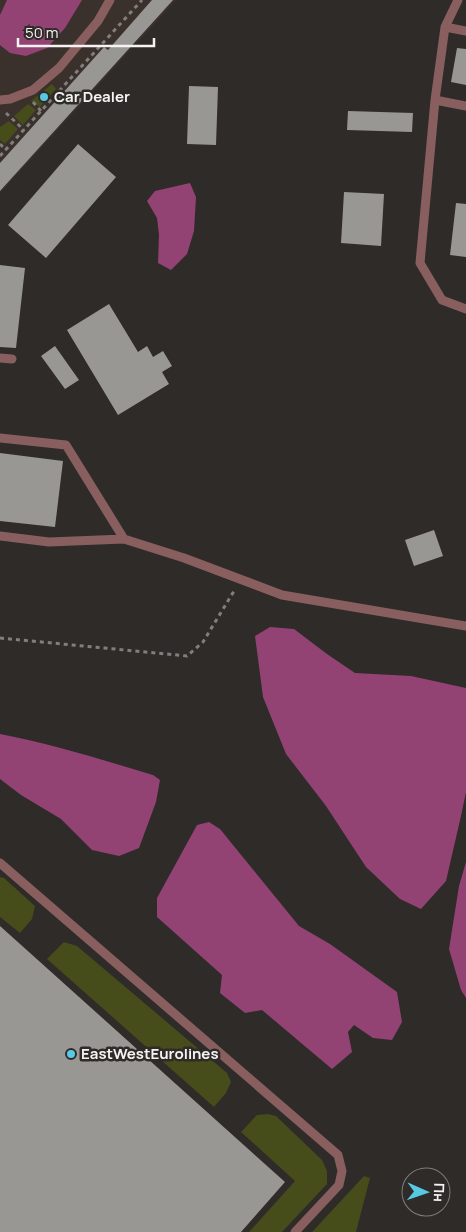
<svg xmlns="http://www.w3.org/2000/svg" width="466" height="1232" viewBox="0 0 466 1232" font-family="Manrope,sans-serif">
	<rect width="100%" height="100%" fill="#2e2b29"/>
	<!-- built -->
	<path fill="#3b312c" d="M0,0H176L0,193Z"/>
	<!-- green -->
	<path fill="#464c1a" d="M52,84L56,89L40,107L31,101Z
		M28,104L36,110L23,125L14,116Z
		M9,121L18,129L5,144L0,140V127Z
		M0,877L4,878L35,906L32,919L20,933L0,917Z
		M64,942L77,946L227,1073L231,1082L226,1093L214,1107L47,959Z
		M268,1114L276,1116L322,1160L327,1171V1184L282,1232H249L295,1181L241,1132L257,1115Z
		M364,1176L370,1178L356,1232H312Z"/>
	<!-- water -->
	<path fill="#924374" d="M7,0H82L65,28L47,48L26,56L10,53L0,45V15Z
		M190,183L196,197L194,231L187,254L171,270L158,263L159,235L157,218L147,201L155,191Z
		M270,627L294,629L327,654L355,673L411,676L466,688V792L461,816L446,881L421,909L400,899L366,867L326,806L286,754L263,697L255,636Z
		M0,734C52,744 103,760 153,775L160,780L156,802L139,848L119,856L92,850L61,819L21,795L0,779Z
		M209,822L220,829L299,926L330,944L397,992L402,1022L392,1040L373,1038L354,1025L348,1032L352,1052L332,1069L262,1010L245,1013L220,993L222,975L157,917V898L197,825Z
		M466,862V998L461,990L449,949L459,886Z"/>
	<!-- building -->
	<path fill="#999793" d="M152,0H173L0,191V163L104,47L108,50Z
		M457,48L466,49V85L451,82Z
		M189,86L218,87L216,145L187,144Z
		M348,111L413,113L412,132L347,130Z
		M78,144L116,177L46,258L8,225Z
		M344,192L384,194L381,246L341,243Z
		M456,203L466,204V257L450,255Z
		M0,265L25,268L16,348L0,347Z
		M109,304L138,352L147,346L153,357L163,351L172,366L162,372L169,384L118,415L67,330Z
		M55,346L79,380L65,389L41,356Z
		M0,453L63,461L55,527L0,521Z
		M434,530L443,556L414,566L405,540Z
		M0,926L285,1182L241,1232H0Z"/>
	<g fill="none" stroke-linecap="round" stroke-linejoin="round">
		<!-- path -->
		<path stroke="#817f7d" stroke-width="3" stroke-dasharray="4 4" stroke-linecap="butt" d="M33,102L41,111
			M6,113L24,130
			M0,144L6,150
			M0,156L142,0
			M0,638L187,656L203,642L234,591"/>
		<!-- service -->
		<path stroke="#885e5f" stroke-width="9" d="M458,0L445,27L435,100L466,106
			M445,27L466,31
			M0,100L10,99L33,90L59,68L98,21L110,0
			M435,100L420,263L442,300L466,309
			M0,358L12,359
			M0,438L66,445L124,539L184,558L282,595L466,626
			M0,536L49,542L124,539
			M0,863L338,1155L342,1171L339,1185L295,1232"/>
	</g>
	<!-- markers -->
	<g fill="#57c9e2" stroke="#2e2b29" stroke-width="2">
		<circle cx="44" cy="97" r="5"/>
		<circle cx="71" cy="1054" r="5"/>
	</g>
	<g text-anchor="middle" stroke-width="5" stroke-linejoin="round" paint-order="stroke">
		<!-- poi labels -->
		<g font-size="15" font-weight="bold" fill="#f6f4f2" stroke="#2e2b29" text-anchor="start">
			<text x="54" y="102">Car Dealer</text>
			<text x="81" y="1059">EastWestEurolines</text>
		</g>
	</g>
	<!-- north arrow -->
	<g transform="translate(426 1192) rotate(92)"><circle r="24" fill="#2e2b29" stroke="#7e7b79"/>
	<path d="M0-4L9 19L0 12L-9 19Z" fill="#57c9e2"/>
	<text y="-8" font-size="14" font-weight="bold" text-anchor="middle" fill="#f6f4f2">Пн</text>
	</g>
	<!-- scale -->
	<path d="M18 38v8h136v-8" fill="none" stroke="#f6f4f2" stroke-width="2.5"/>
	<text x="25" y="38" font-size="15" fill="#f6f4f2" stroke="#2e2b29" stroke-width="4" paint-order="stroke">50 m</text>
</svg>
